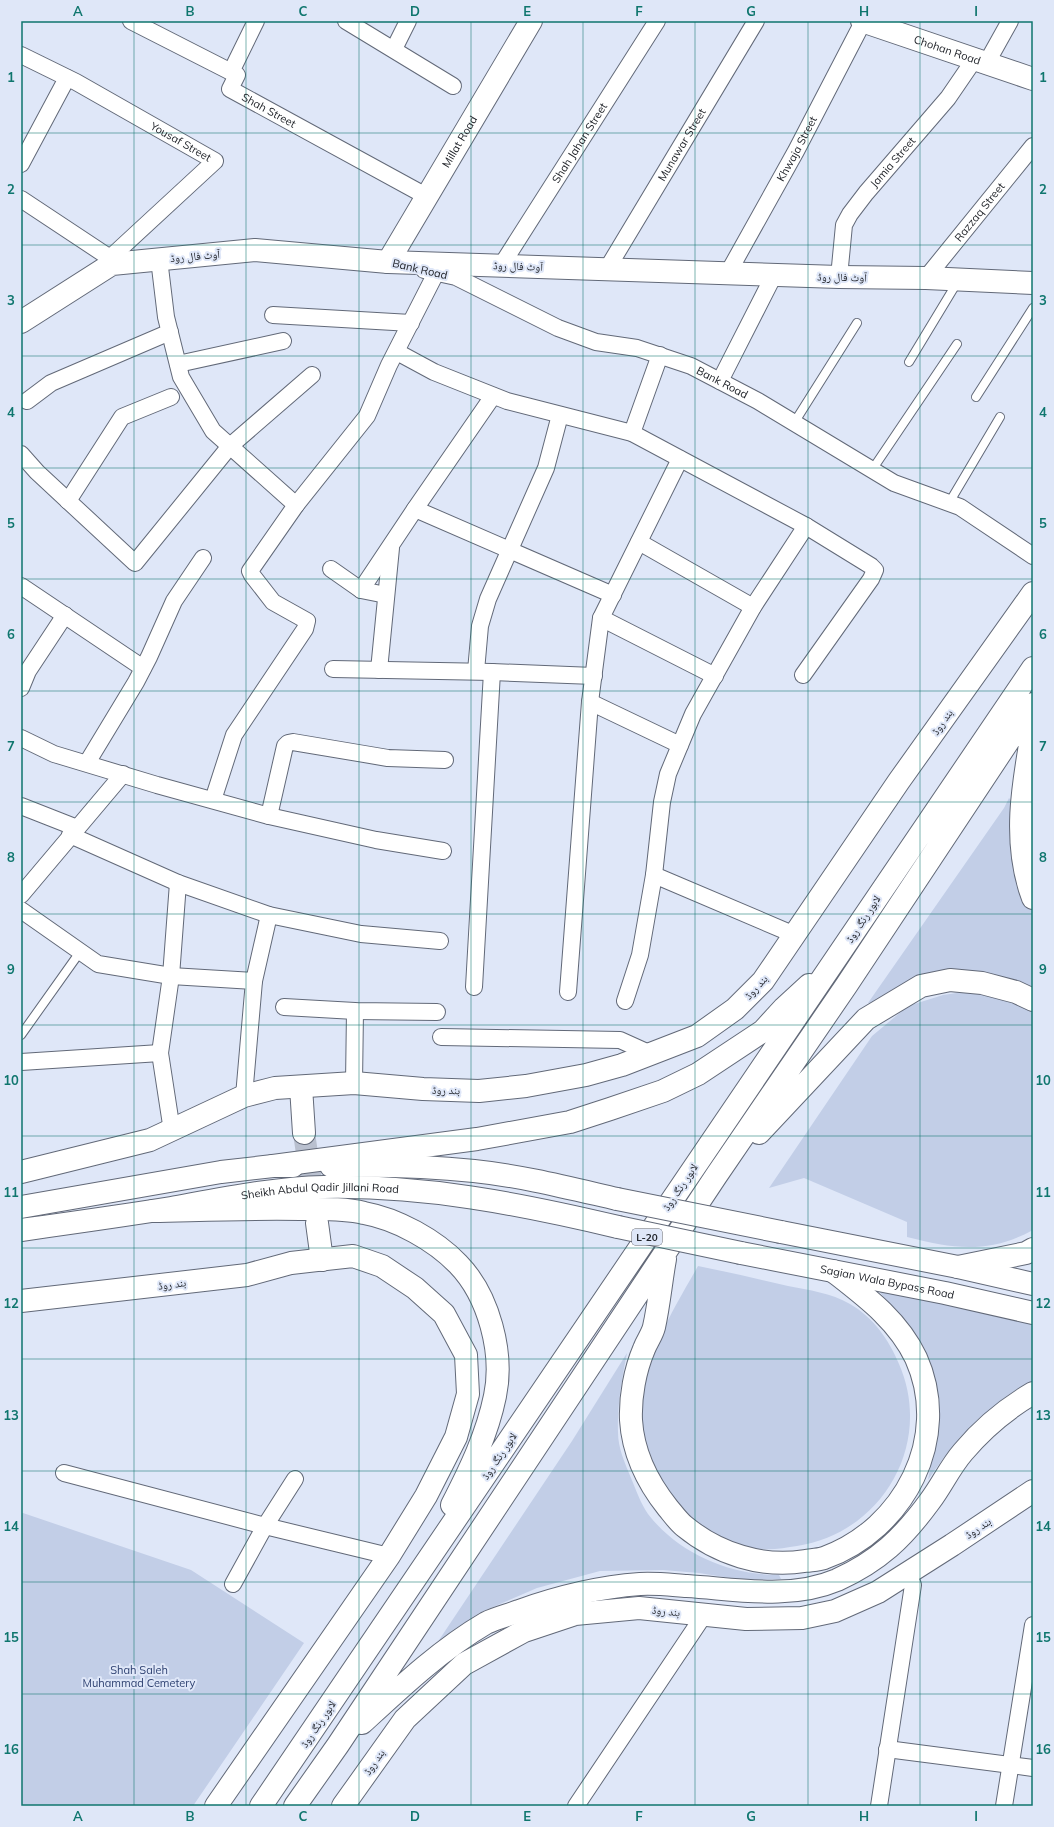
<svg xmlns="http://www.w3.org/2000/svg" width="1054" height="1827" viewBox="0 0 1054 1827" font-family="Mulish,'Noto Naskh Arabic',sans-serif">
	<rect width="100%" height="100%" fill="#dfe7f8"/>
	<!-- green -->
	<path fill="#c2cee7" d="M1009,798L1021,812L1033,898V1000L982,983L896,1000L868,1003L1004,808Z
		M963,992C992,995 1007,999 1033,1012V1230C989,1254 954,1249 907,1237V1222L804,1178L769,1188L872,1036L908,1006L943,995Z
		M698,1266C728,1272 758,1279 788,1286C809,1290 831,1293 850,1304C874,1318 889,1340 899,1364C934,1444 882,1533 797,1546C784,1548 768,1551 754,1548C736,1545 709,1532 694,1522C686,1516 679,1506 673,1499C665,1490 660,1480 655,1470C617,1399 663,1328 698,1266Z
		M879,1291L908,1296L1033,1323V1380C1022,1387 1009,1394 999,1402C971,1423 948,1450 928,1480L934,1448L931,1370L922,1345Z
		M627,1353C622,1378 617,1406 618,1432C618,1449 625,1463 631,1478C636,1490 641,1504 648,1514C679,1554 730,1575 779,1575L781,1579L743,1580L699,1573L663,1570L600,1571L537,1588L479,1613L437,1643L572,1441Z
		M23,1513L191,1570L304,1643L193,1806H21V1514Z"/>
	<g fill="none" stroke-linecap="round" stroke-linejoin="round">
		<!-- secondary-tunnel -->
		<path stroke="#b9c0cf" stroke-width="22" stroke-dasharray="22 11" stroke-linecap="butt" d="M304,1133L315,1207"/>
		<!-- lane casing -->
		<g stroke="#626978" stroke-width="10">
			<path id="lane" d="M909,362L958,281
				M976,397L1033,308
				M794,423L857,323
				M872,470L957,344
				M949,503L1000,417
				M21,1035L80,952"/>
		</g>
		<!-- street casing -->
		<g stroke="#626978" stroke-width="18">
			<g id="street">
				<path id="s1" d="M131,21L237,75L230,89L426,196"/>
				<path d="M346,21L453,86"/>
				<path d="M394,49L408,21"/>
				<path id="s2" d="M21,55L76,82L215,161L110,258"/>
				<path d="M986,64L1010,21"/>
				<path d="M231,72L256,21"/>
				<path d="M21,164L67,78"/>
				<path d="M21,199L110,258L112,264"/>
				<path d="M159,259L166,317L181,377L213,431L296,505"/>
				<path id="s3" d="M501,266L657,21"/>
				<path id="s4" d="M607,269L756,21"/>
				<path id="s5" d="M424,270L456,277L558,328L596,342L637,348L691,366L758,401L894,483L960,507L1033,556"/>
				<path id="s6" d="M728,273L796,151L863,22"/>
				<path id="s7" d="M839,277L844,225L850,214L866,193L948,98L974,60"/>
				<path id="s8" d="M926,278L1033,146"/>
				<path d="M273,315L411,323"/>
				<path d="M397,352L434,372L507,401L632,433L806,526L871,566L875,570L871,579L803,675"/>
				<path d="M178,364L283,341"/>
				<path d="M720,381L774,275"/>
				<path d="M27,401L51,383L170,332"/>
				<path d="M632,433L660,355"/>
				<path d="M21,454L37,472L135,563L230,446L312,375"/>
				<path d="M68,501L122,417L171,397"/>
				<path d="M415,509L613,595"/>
				<path d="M639,542L753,607"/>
				<path d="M331,569L361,590L386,595"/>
				<path d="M21,586L143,668"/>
				<path d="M361,590L415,509L493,396"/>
				<path d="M601,618L715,676"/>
				<path d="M333,669L492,672L594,676"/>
				<path d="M379,670L391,548"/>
				<path d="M476,671L480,626L488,599L546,468L560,415"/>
				<path d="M21,688L28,671L65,615"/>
				<path d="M590,702L680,745"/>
				<path d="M21,738L54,754L157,785L269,816L376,840L443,851"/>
				<path d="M87,763L136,682L149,657L174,601L203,558"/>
				<path d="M213,800L234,735L305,629L307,621L273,602L252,575L250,571L296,505L367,416L389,365L436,273"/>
				<path d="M21,806L77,828"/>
				<path d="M269,816L285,746L288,743L293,742L388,758L445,760"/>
				<path d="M70,835L178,883L269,915L361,934L440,941"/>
				<path d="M654,875L795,935"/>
				<path d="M21,895L123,774"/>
				<path d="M21,910L98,964L171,976L254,981"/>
				<path d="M474,987L492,672"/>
				<path d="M568,992L590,702L601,618L680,459"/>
				<path d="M625,1001L640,955L654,875L662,802L668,774L693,714L753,607L806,526"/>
				<path d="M284,1007L355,1011L437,1012"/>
				<path d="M441,1037L620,1040L651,1054"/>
				<path d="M21,1062L160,1053"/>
				<path d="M354,1083L355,1011"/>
				<path d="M244,1096L254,981L269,915"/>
				<path d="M172,1131L160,1053L171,976L178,883"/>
				<path d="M64,1473L265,1526L389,1556"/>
				<path d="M233,1584L265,1526L295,1479"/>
				<path d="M887,1749L1033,1768"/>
				<path d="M576,1806L704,1615"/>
				<path d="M879,1806L913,1585L908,1573"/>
				<path d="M1004,1806L1033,1625"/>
			</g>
		</g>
		<!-- secondary casing -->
		<g stroke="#626978" stroke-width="24">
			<g id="secondary">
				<path id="s9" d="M862,21L1033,79"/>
				<path id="s10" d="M388,262L531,21"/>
				<path d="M21,322L112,264L255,250L388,262L839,277L926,278L1033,283"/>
				<path d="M301,1087L304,1133"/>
				<path d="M21,1172L150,1140L244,1096L275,1088L354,1083L423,1089L479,1091L526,1086L586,1075L622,1065L697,1036L735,1009L763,981L899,781L1033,593"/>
				<path d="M317,1223L322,1260"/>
				<path d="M21,1301L247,1275L291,1263L353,1256L382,1266L415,1288L444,1314L466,1355L468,1394L456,1437L426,1496L389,1556L216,1806"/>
				<path d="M343,1806L405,1719L464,1664L524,1631L575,1614L639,1608L746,1619L802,1618L835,1611L878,1592L952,1545L1033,1491"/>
			</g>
		</g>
		<!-- primary casing -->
		<g stroke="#626978" stroke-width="24">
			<g id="primary">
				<path d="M331,1166C378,1165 427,1166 474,1171C522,1176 569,1188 617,1199"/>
				<path d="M21,1207L221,1172L273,1166H293"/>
				<path id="s11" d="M21,1230C71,1223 121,1216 171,1208C221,1199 274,1188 324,1187C424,1185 521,1204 618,1227"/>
				<path d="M781,1232L958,1267L1033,1284"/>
				<path id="s12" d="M741,1253L945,1293L1033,1313"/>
			</g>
		</g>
		<!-- highway casing -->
		<g stroke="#626978" stroke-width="24">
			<path id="highway" d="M1033,728C1023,783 1012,843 1033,898
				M759,1133L866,1019L921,986L950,980L982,983L1016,992L1033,1000
				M273,1166L477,1139L570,1122L610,1109L663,1091L698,1074L763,1031L784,1008L809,985
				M153,1211C202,1210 252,1208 301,1209C322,1209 344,1208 364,1213C397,1219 435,1240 458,1264C489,1296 504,1353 495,1396C487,1435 470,1470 452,1505
				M665,1259C661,1281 659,1305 654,1327C652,1335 647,1341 644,1349C635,1370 630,1397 631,1420C633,1453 648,1483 668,1508C673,1514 678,1521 684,1526C718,1554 762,1568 805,1561C811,1560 818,1560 824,1558C904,1529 952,1438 916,1358C898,1320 865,1296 833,1271
				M958,1267L1026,1253L1033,1249
				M362,1723C401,1687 440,1650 486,1623C496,1618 509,1615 519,1611C558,1597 598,1587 640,1584C655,1583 672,1585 687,1586C736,1589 790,1600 837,1580C879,1561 903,1538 930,1501C942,1485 950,1467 963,1452C983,1428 1006,1409 1033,1393
				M261,1806L1033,668
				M295,1806L338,1745L716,1176L846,986L1033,704"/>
		</g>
		<!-- lane -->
		<use href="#lane" stroke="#fff" stroke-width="8"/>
		<!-- street -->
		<use href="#street" stroke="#fff" stroke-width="16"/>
		<!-- secondary -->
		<use href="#secondary" stroke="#fff" stroke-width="22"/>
		<!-- primary -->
		<use href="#primary" stroke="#fff" stroke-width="22"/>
		<!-- highway -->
		<use href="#highway" stroke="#fff" stroke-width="22"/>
		<!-- primary-bridge casing -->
		<g stroke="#626978" stroke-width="24" stroke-linecap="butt">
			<path id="primary-bridge" d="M617,1199L781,1232
				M618,1227L741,1253"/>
		</g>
		<!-- primary-bridge -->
		<use href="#primary-bridge" stroke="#fff" stroke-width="22"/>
	</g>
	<!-- grid -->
	<path fill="none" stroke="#0f766e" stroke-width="1" stroke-opacity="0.55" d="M134,21V1806M246,21V1806M359,21V1806M471,21V1806M583,21V1806M695,21V1806M808,21V1806M920,21V1806M21,133H1033M21,245H1033M21,356H1033M21,468H1033M21,579H1033M21,691H1033M21,802H1033M21,914H1033M21,1025H1033M21,1136H1033M21,1248H1033M21,1359H1033M21,1471H1033M21,1582H1033M21,1694H1033"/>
	<g text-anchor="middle" stroke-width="4" stroke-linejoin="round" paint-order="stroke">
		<!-- shield labels -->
		<rect fill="#dfe7f8" stroke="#5a5e68" stroke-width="1" x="632" y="1229" width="30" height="16" rx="3"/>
		<g font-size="10" font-weight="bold" fill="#21242a">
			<text x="647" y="1241">L-20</text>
		</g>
		<!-- street labels -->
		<g font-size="11" fill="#21242a" stroke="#dfe7f8">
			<text dy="4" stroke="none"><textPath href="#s9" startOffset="90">Chohan Road</textPath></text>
			<text dy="4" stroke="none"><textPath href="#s1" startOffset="179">Shah Street</textPath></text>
			<text dy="4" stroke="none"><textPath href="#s10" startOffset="140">Millat Road</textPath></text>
			<text dy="4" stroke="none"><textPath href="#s2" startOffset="182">Yousaf Street</textPath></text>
			<text dy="4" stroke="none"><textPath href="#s3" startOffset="146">Shah Jahan Street</textPath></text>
			<text dy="4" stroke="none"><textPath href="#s4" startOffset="145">Munawar Street</textPath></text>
			<text dy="4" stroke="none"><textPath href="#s6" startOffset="142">Khwaja Street</textPath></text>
			<text dy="4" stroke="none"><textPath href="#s7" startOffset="132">Jamia Street</textPath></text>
			<text dy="4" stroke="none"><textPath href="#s8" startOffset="85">Razzaq Street</textPath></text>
			<text transform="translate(195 256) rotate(-5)" y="4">آوٹ فال روڈ</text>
			<text transform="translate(518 266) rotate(2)" y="4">آوٹ فال روڈ</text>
			<text transform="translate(420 269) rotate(13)" y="4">Bank Road</text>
			<text transform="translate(842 277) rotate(1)" y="4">آوٹ فال روڈ</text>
			<text dy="4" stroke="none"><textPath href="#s5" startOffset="321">Bank Road</textPath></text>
			<text transform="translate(942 722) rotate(-55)" y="4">بند روڈ</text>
			<text transform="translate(863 919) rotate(-57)" y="4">لاہور رنگ روڈ</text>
			<text transform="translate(756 987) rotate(-48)" y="4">بند روڈ</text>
			<text transform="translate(446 1090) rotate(1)" y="4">بند روڈ</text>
			<text transform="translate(680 1187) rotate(-56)" y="4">لاہور رنگ روڈ</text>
			<text dy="4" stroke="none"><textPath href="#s11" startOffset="302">Sheikh Abdul Qadir Jillani Road</textPath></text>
			<text dy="4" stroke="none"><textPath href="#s12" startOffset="149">Sagian Wala Bypass Road</textPath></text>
			<text transform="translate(172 1284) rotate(-7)" y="4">بند روڈ</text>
			<text transform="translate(499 1456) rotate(-56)" y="4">لاہور رنگ روڈ</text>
			<text transform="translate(978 1528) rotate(-34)" y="4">بند روڈ</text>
			<text transform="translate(666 1611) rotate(6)" y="4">بند روڈ</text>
			<text transform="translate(318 1724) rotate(-56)" y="4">لاہور رنگ روڈ</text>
			<text transform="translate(374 1762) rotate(-55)" y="4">بند روڈ</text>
		</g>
		<!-- park labels -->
		<g font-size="11" fill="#2f4272" stroke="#dfe7f8">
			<text x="139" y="1674">Shah Saleh<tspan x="139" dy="13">Muhammad Cemetery</tspan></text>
		</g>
	</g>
	<!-- border -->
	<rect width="1054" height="1827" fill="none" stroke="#dfe7f8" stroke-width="44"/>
	<rect x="22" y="22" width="1010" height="1783" fill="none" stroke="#0f766e" stroke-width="1.5"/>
	<g font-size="13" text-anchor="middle" font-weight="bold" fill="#0f766e">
		<text x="78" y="16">A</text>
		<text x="190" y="16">B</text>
		<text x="303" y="16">C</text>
		<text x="415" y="16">D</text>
		<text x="527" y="16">E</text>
		<text x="639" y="16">F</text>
		<text x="751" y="16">G</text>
		<text x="864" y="16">H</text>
		<text x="976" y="16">I</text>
		<text x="11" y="82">1</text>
		<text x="1043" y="82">1</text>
		<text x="11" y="194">2</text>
		<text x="1043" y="194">2</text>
		<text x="11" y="305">3</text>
		<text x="1043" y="305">3</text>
		<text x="11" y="417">4</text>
		<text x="1043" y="417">4</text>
		<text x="11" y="528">5</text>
		<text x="1043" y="528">5</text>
		<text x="11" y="639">6</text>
		<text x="1043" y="639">6</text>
		<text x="11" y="751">7</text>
		<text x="1043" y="751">7</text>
		<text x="11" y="862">8</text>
		<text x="1043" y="862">8</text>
		<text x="11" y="974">9</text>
		<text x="1043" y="974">9</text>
		<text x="11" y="1085">10</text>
		<text x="1043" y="1085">10</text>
		<text x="11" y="1197">11</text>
		<text x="1043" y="1197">11</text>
		<text x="11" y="1308">12</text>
		<text x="1043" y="1308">12</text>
		<text x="11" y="1420">13</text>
		<text x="1043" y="1420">13</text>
		<text x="11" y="1531">14</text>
		<text x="1043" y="1531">14</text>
		<text x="11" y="1642">15</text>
		<text x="1043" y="1642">15</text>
		<text x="11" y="1754">16</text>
		<text x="1043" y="1754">16</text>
		<text x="78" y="1821">A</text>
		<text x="190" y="1821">B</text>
		<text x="303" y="1821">C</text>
		<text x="415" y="1821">D</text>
		<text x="527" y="1821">E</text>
		<text x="639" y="1821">F</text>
		<text x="751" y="1821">G</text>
		<text x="864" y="1821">H</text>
		<text x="976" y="1821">I</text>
	</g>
</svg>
